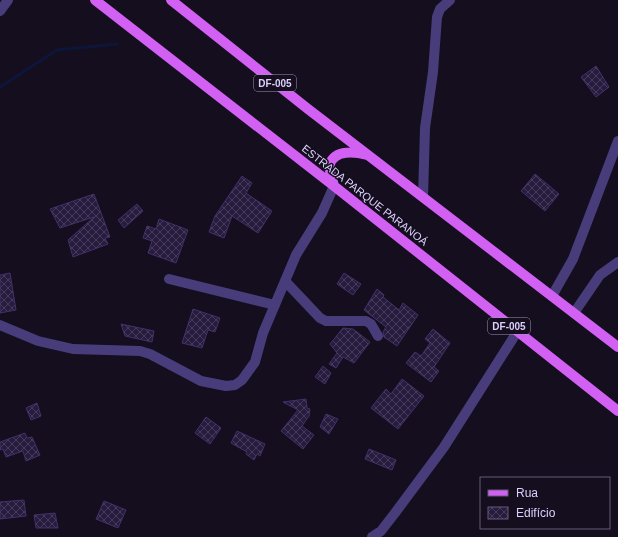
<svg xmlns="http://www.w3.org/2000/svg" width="618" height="537" viewBox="0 0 618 537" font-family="Helvetica,sans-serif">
	<defs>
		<pattern id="building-cross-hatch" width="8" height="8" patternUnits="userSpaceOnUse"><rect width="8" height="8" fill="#281c3e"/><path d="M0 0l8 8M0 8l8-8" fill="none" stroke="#473c5b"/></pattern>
	</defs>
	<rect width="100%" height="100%" fill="#140e1f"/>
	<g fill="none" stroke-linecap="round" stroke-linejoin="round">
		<!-- stream -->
		<path stroke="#0d1639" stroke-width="3" d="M0,87L57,50L117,44"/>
	</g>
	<!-- building -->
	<path fill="url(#building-cross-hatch)" stroke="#433069" d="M596,66L609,87L596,97L581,77Z
		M535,174L559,194L545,211L521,191Z
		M242,176L252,183L246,193L272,211L258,233L232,216L224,238L209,232L215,216Z
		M94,194L110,237L105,238L108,244L73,257L68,240L94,217L60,228L50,209Z
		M137,204L143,211L124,228L118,220Z
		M159,219L188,230L176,263L148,253L152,241L143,238L147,226L156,229Z
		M10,273L16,310L0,313V275Z
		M344,273L361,284L353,295L337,284Z
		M377,289L384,295L383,297L399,310L403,303L418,315L397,346L384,337L383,332L386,327L364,310Z
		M193,309L220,318L215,332L208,330L202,348L182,343Z
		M121,324L154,331L152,342L125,336Z
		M343,328L353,329L370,342L354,363L343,357L336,368L329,364L337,353L330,344Z
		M433,329L450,343L434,367L439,371L431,382L406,363L415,352L421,356L430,343L425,339Z
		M323,366L331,373L325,384L315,377Z
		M402,379L424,396L398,429L371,408L386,389L391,394Z
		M306,399L307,408L310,409L309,416L302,426L314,435L303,449L281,431L298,410L283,402Z
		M37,403L41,416L31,420L26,408Z
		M326,414L338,419L329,434L320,427Z
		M206,417L221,428L210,444L195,433Z
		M237,431L265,444L260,456L257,454L254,460L246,454L247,452L231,443Z
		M25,433L27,438L32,437L40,455L26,461L23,451L6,457L3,449L0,450V442Z
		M369,449L396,460L392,470L365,459Z
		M24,500L26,516L0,519V502Z
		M104,501L126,510L118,528L96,519Z
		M55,513L58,528H36L34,515Z"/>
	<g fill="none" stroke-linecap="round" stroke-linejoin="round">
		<!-- minor -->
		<path stroke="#483d7a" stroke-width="10" d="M0,11L8,0
			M423,197L425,128L433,72L437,17L440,9L450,0
			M169,279L275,305
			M285,281L320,318L326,321H366L371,324L378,336
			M552,296L573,259L618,141
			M574,313L600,275L618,262
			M0,325L38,341L73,349L140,351L150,354L201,381L226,386L235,385L242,380L255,362L263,333L296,255L322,213L334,186
			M372,537L381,531L395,513L444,447L517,332"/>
		<!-- primary -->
		<path stroke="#d160f3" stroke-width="10" d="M95,0L334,186L618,411
			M171,0L308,109L618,347
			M334,186C333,180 328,170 330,164C335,149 356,152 367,155"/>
	</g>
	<g text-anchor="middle" stroke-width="3" stroke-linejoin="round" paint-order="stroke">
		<!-- shield labels -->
		<g fill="#140e1f" stroke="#9f96b9" stroke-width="1">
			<rect x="254" y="75" width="42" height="16" rx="3"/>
			<rect x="488" y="318" width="42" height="16" rx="3"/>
		</g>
		<g font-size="10" font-weight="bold" fill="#dbd0fb">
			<text x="275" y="87">DF-005</text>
			<text x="509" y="330">DF-005</text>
		</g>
		<!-- street labels -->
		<g font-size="11" fill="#dbd0fb" stroke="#140e1f">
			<text transform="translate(365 195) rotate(38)" y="4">ESTRADA PARQUE PARANOÁ</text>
		</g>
	</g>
	<!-- legend -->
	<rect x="480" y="477" width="130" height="52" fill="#140e1f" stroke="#645c77"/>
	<rect x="488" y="490" width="20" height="6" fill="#d160f3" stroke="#645c77"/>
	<text x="516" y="497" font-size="12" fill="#dbd0fb">Rua</text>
	<rect x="488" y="507" width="20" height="12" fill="url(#building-cross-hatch)" stroke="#645c77"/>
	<text x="516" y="517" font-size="12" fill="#dbd0fb">Edifício</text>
</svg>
